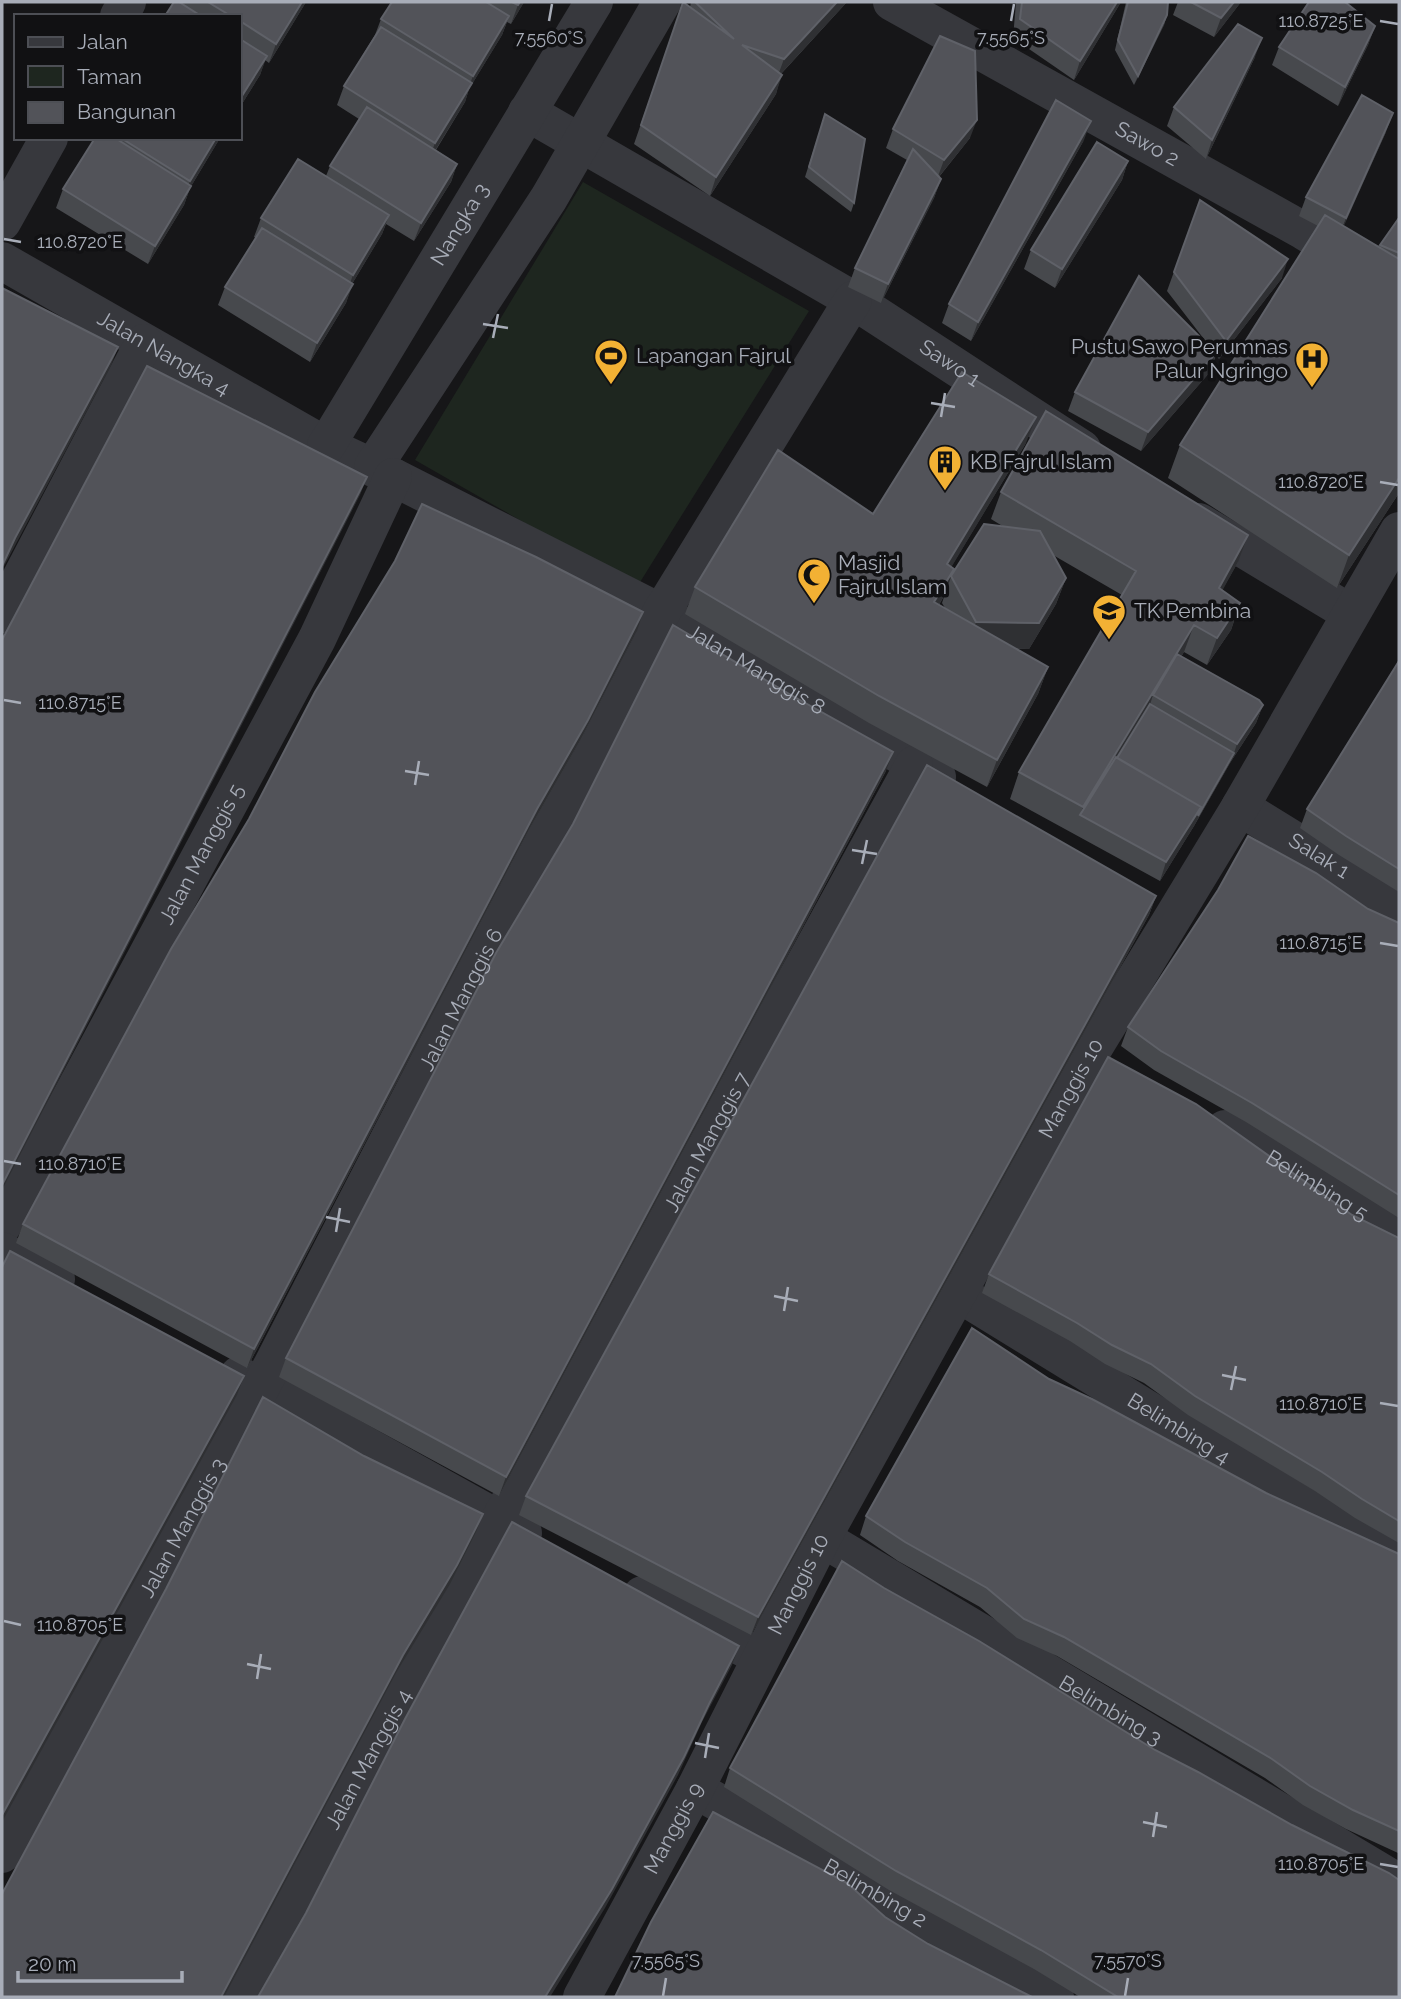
<svg xmlns="http://www.w3.org/2000/svg" width="1401" height="1999" viewBox="0 0 1401 1999" font-family="Raleway,sans-serif">
	<rect width="100%" height="100%" fill="#161618"/>
	<!-- green -->
	<path fill="#1e261f" d="M583,182L809,311L637,587L415,460Z"/>
	<g fill="none" stroke-linecap="round" stroke-linejoin="round">
		<!-- street -->
		<g stroke="#37383d" stroke-width="38">
			<path id="s1" d="M892,2L1304,231L1399,289"/>
			<path d="M119,16L127,2"/>
			<path id="s2" d="M527,112L853,300L1082,449"/>
			<path d="M2,222L49,138"/>
			<path id="s3" d="M2,261L326,446L393,477L661,613L937,777"/>
			<path id="s4" d="M326,446L594,2"/>
			<path d="M373,467L549,198L662,2"/>
			<path d="M1199,522L1350,613"/>
			<path d="M2,614L144,343"/>
			<path id="s5" d="M1240,807L1399,905"/>
			<path id="s6" d="M1225,1129L1399,1236"/>
			<path id="s7" d="M2,1226L317,639L393,477"/>
			<path d="M2,1251L56,1279"/>
			<path id="s8" d="M958,1293L1399,1564"/>
			<path d="M239,1375L523,1533"/>
			<path id="s9" d="M822,1538L1399,1883"/>
			<path d="M642,1595L761,1657"/>
			<path id="s10" d="M695,1789L1055,1997"/>
			<path id="s11" d="M2,1854L261,1387L661,613L853,300"/>
			<path id="s12" d="M238,1997L914,765"/>
			<path id="s13" d="M582,1997L695,1789L822,1538L1093,1049L1240,807L1399,531"/>
		</g>
	</g>
	<!-- wall -->
	<path fill="#47494d" d="M180,2H306L269,63L265,60L260,75L240,107V16H165Z
		M392,2H524L511,24L507,22L502,35L469,89L465,102L436,150L457,164L451,182L414,241L386,224L382,234L352,284L346,303L310,362L218,305L225,287L256,238L254,237L261,218L326,176L330,166L359,119L337,105L344,86L375,35L381,19Z
		M683,2L690,7L691,2H847L781,74L776,94L710,196L634,144Z
		M1016,2H1121L1074,80L1013,38Z
		M1126,2H1168L1167,15L1164,25L1134,85L1115,50Z
		M1178,2H1241L1214,37L1173,15Z
		M1375,26L1368,45L1338,106L1272,65L1279,47Z
		M1255,57L1206,159L1167,126L1174,107Z
		M825,114L854,203L851,212L805,177Z
		M893,129L970,138L939,177L941,179L934,198L881,303L848,287L855,268L907,160L886,148Z
		M1386,132L1343,226L1379,247L1399,218V493L1337,588L1168,478L1180,445L1318,226L1299,216L1306,197Z
		M93,138H220L190,188L184,205L148,264L56,208L63,189L92,143Z
		M1084,140L971,341L942,323L949,304Z
		M1128,161L1122,180L1055,288L1024,269L1031,250Z
		M1200,200L1282,278L1219,359L1216,355L1210,372L1141,451L1068,411L1075,392L1207,343L1167,291Z
		M1026,443L951,567L954,569L944,596L939,605L945,608L942,603L951,576L1004,527L991,519L1001,492L1238,562L1222,590L1240,603L1231,630L1207,665L1184,652L1181,657L1263,705L1256,723L1230,763L1194,826L1160,881L1010,799L1019,772L1122,595L1053,555L1066,578L1056,604L1029,649H1016L1048,667L1038,694L987,787L869,723L685,614L695,587L873,514Z
		M637,631L581,739L530,828L247,1368L16,1243L23,1224Z
		M1399,661V892L1339,855L1300,828L1307,809Z
		M886,771L499,1496L279,1377L286,1358L573,824Z
		M1156,896L1149,915L751,1635L519,1515L526,1496Z
		M1368,909L1399,923V1218L1246,1122L1154,1070L1121,1046L1128,1027Z
		M1352,1215L1399,1238V1543L1355,1518L1315,1491L1188,1415L1144,1383L1105,1364L1070,1341L982,1293L989,1274Z
		M1049,1379L1266,1493L1399,1554V1851L1398,1853L1346,1829L1303,1805L1265,1778L1057,1656L1017,1638L980,1607L898,1561L860,1535L866,1516Z
		M730,1768L1399,1997H1080L1034,1969L889,1890L724,1787Z"/>
	<!-- shaded-wall -->
	<path fill="#2f3033" d="M302,2H306L269,63L276,44Z
		M520,2H524L511,24L518,5Z
		M837,2H847L777,78L784,59Z
		M1117,2H1121L1074,80L1080,61Z
		M1234,2H1241L1214,37L1221,18Z
		M1167,15L1164,25L1134,85L1138,76Z
		M509,16L502,35L469,89L465,102L428,162L435,143L468,89L473,76Z
		M1375,26L1368,45L1338,106L1345,87Z
		M1262,38L1255,57L1206,159L1212,140Z
		M267,56L260,75L240,107V99Z
		M782,75L776,94L710,196L716,177Z
		M1393,113L1386,132L1339,237L1346,218Z
		M977,120L970,138L937,179L944,160Z
		M1091,121L1084,140L971,341L978,322Z
		M216,138H220L190,188L184,205L148,264L155,246L184,197L190,181Z
		M1128,161L1122,180L1055,288L1062,269Z
		M457,164L451,182L414,241L421,223Z
		M941,179L934,198L881,303L888,284Z
		M389,215L382,234L346,294L353,275Z
		M1288,259L1282,278L1219,359L1226,341Z
		M353,284L346,303L310,362L317,343Z
		M118,347L111,366L2,570V566L15,538Z
		M1216,353L1210,372L1141,451L1148,432Z
		M1036,417L1026,443L937,591L947,564Z
		M367,477L360,495L2,1190V1185Z
		M1399,478V493L1337,588L1349,555Z
		M1248,535L1238,562L1209,615L1219,588Z
		M954,569L944,596L924,629L934,602Z
		M1066,578L1056,604L1029,649L966,648L976,622Z
		M1240,603L1231,630L1207,665L1217,638Z
		M643,612L637,631L581,739L530,828L247,1368L254,1349L537,809Z
		M1194,625L1184,652L1157,697L1153,695L1147,714L1080,815L1083,807Z
		M1048,667L1038,694L987,787L997,760Z
		M1263,705L1256,723L1230,763L1194,826L1160,881L1166,862L1234,753L1237,744Z
		M893,752L886,771L499,1496L506,1477Z
		M1156,896L1149,915L751,1635L758,1617Z
		M244,1376L237,1395L2,1822V1815Z
		M483,1514L476,1532L450,1584L396,1673L224,1997H221L403,1655Z
		M739,1646L732,1665L702,1722L678,1775L605,1908L550,1997H545L709,1704Z"/>
	<!-- building -->
	<path fill="#525359" stroke="#5f6168" stroke-width="2" d="M174,2H179L201,16H165Z
		M208,2H302L276,44L240,21V16H231Z
		M392,2H486L509,16L473,76L381,19Z
		M512,2H520L518,5Z
		M683,2L734,39L695,2H837L784,59L742,45L782,75L716,177L641,125Z
		M1022,2H1117L1080,61L1020,19Z
		M1128,2H1168L1167,15L1138,76L1118,40Z
		M1191,2H1234L1221,18Z
		M1309,2H1345L1375,26L1345,87L1279,47Z
		M1238,24L1262,38L1212,140L1174,107Z
		M381,27L472,83L435,143L344,86Z
		M940,36L975,51L977,120L944,160L893,129Z
		M240,39L267,56L240,99Z
		M1362,95L1393,113L1346,218L1306,197Z
		M1056,100L1091,121L978,322L949,304Z
		M367,107L457,164L421,223L330,166Z
		M825,114L865,139L854,203L809,167Z
		M95,138H115L191,186L155,246L63,189Z
		M121,138H216L190,181Z
		M1097,142L1128,161L1062,269L1031,250Z
		M913,149L941,179L888,284L855,268Z
		M298,159L389,215L353,275L261,218Z
		M1200,200L1288,259L1226,341L1174,272Z
		M1325,215L1399,259V478L1349,555L1180,445Z
		M1399,218V253L1380,245Z
		M262,228L353,284L317,343L225,287Z
		M1139,276L1216,353L1148,432L1075,392Z
		M2,288L118,347L15,538L2,566Z
		M147,366L367,477L2,1185V640Z
		M962,372L1036,417L947,564L954,569L934,602L1048,667L997,760L879,696L695,587L778,450L873,514Z
		M1046,411L1248,535L1219,588L1240,603L1217,638L1194,625L1083,807L1019,772L1136,571L1001,492Z
		M422,504L536,557L643,612L588,720L537,809L254,1349L23,1224L171,949L249,819L315,692L395,561Z
		M984,524L1040,531L1066,578L1039,623L976,622L951,576Z
		M673,625L791,695L893,752L506,1477L286,1358L496,953L573,824Z
		M1177,654L1259,700L1263,705L1237,744L1153,695Z
		M1399,661V869L1346,836L1307,809Z
		M1150,704L1234,753L1198,816L1201,807L1117,758Z
		M1116,757L1201,807L1166,862L1080,815Z
		M927,765L1156,896L758,1617L526,1496Z
		M1248,836L1316,873L1368,909L1399,923V1195L1252,1103L1161,1051L1128,1027L1218,890Z
		M1108,1057L1196,1104L1352,1215L1399,1238V1521L1362,1499L1322,1472L1195,1396L1151,1364L1112,1345L1077,1323L989,1274Z
		M10,1251L244,1376L2,1815V1267Z
		M972,1328L1049,1379L1092,1399L1266,1493L1399,1554V1831L1353,1810L1310,1786L1272,1759L1064,1637L1024,1619L987,1588L905,1542L866,1516Z
		M263,1397L364,1456L483,1514L457,1565L403,1655L221,1997H2V1894L166,1589Z
		M512,1522L739,1646L709,1704L684,1757L612,1889L545,1997H258L306,1913L405,1719Z
		M842,1561L884,1588L979,1641L1155,1750L1198,1772L1292,1825L1389,1873L1399,1880V1997H1118L1041,1950L896,1871L730,1768Z
		M713,1812L847,1883L885,1917L928,1944L1032,1997H615L651,1922Z"/>
	<!-- ticks -->
	<path fill="none" stroke="#a8adb8" stroke-width="2.5" d="M549,21L552,4M1011,21L1014,4M1380,21L1398,24M4,239L21,242M483,324L508,328M493,338L498,314M931,403L955,407M941,417L945,393M1380,482L1398,485M4,700L21,703M405,771L429,775M415,785L419,761M852,850L877,854M862,864L867,840M1380,943L1398,946M4,1161L21,1164M326,1217L350,1222M336,1232L340,1208M774,1296L798,1301M784,1311L788,1287M1222,1375L1246,1380M1231,1390L1236,1366M1380,1403L1398,1406M4,1621L21,1625M247,1664L271,1669M257,1679L261,1654M695,1743L719,1748M705,1758L709,1733M1143,1822L1167,1827M1153,1837L1157,1812M1380,1864L1398,1867M663,1996L666,1978M1125,1996L1128,1978"/>
	<!-- icons -->
	<defs>
		<g id="stadium-pin" transform="scale(1.75)"><path d="M0 17L-7.5 6A9.5 9.5 0 1 1 7.5 6Z" fill="#f2b134" stroke="#111113"/><path d="M0-5a6.5 5 0 1 0 0 10a6.5 5 0 1 0 0-10ZM-3.5-1.8h7v3.6h-7Z" fill="#111"/></g>
		<g id="hospital-pin" transform="scale(1.75)"><path d="M0 17L-7.5 6A9.5 9.5 0 1 1 7.5 6Z" fill="#f2b134" stroke="#111113"/><path d="M-5-5h3v3.5h4V-5h3V5h-3V1.5h-4V5h-3Z" fill="#111"/></g>
		<g id="building-pin" transform="scale(1.75)"><path d="M0 17L-7.5 6A9.5 9.5 0 1 1 7.5 6Z" fill="#f2b134" stroke="#111113"/><path d="M-4-6H4V6H1V3H-1V6H-4ZM-2.5-4.3h1.7v1.8h-1.7ZM.8-4.3h1.7v1.8H.8ZM-2.5-1h1.7V.8h-1.7ZM.8-1h1.7V.8H.8Z" fill="#111"/></g>
		<g id="mosque-pin" transform="scale(1.75)"><path d="M0 17L-7.5 6A9.5 9.5 0 1 1 7.5 6Z" fill="#f2b134" stroke="#111113"/><path d="M3.5-4.9A6 6 0 1 0 3.5 4.9A5 5 0 1 1 3.5-4.9Z" fill="#111"/></g>
		<g id="school-pin" transform="scale(1.75)"><path d="M0 17L-7.5 6A9.5 9.5 0 1 1 7.5 6Z" fill="#f2b134" stroke="#111113"/><path d="M0-5L7-2L0 1L-7-2ZM-4 1L0 2.5L4 1V4Q0 6-4 4Z" fill="#111"/></g>
	</defs>
	<g fill-rule="evenodd">
		<use href="#stadium-pin" x="611" y="356"/>
		<use href="#hospital-pin" x="1312" y="359"/>
		<use href="#building-pin" x="945" y="462"/>
		<use href="#mosque-pin" x="814" y="575"/>
		<use href="#school-pin" x="1109" y="611"/>
	</g>
	<g text-anchor="middle" stroke-width="7" stroke-linejoin="round" paint-order="stroke">
		<!-- street labels -->
		<g font-size="21" fill="#a8adb8" stroke="#111113">
			<text dy="7" stroke="none"><textPath href="#s1" startOffset="292">Sawo 2</textPath></text>
			<text dy="7" stroke="none"><textPath href="#s4" startOffset="259">Nangka 3</textPath></text>
			<text dy="7" stroke="none"><textPath href="#s3" startOffset="186">Jalan Nangka 4</textPath></text>
			<text dy="7" stroke="none"><textPath href="#s2" startOffset="492">Sawo 1</textPath></text>
			<text dy="7" stroke="none"><textPath href="#s3" startOffset="858">Jalan Manggis 8</textPath></text>
			<text dy="7" stroke="none"><textPath href="#s7" startOffset="422">Jalan Manggis 5</textPath></text>
			<text dy="7" stroke="none"><textPath href="#s5" startOffset="93">Salak 1</textPath></text>
			<text dy="7" stroke="none"><textPath href="#s11" startOffset="970">Jalan Manggis 6</textPath></text>
			<text dy="7" stroke="none"><textPath href="#s13" startOffset="1032">Manggis 10</textPath></text>
			<text dy="7" stroke="none"><textPath href="#s12" startOffset="975">Jalan Manggis 7</textPath></text>
			<text dy="7" stroke="none"><textPath href="#s6" startOffset="108">Belimbing 5</textPath></text>
			<text dy="7" stroke="none"><textPath href="#s8" startOffset="259">Belimbing 4</textPath></text>
			<text dy="7" stroke="none"><textPath href="#s11" startOffset="373">Jalan Manggis 3</textPath></text>
			<text dy="7" stroke="none"><textPath href="#s13" startOffset="466">Manggis 10</textPath></text>
			<text dy="7" stroke="none"><textPath href="#s9" startOffset="336">Belimbing 3</textPath></text>
			<text dy="7" stroke="none"><textPath href="#s12" startOffset="271">Jalan Manggis 4</textPath></text>
			<text dy="7" stroke="none"><textPath href="#s13" startOffset="192">Manggis 9</textPath></text>
			<text dy="7" stroke="none"><textPath href="#s10" startOffset="208">Belimbing 2</textPath></text>
		</g>
		<!-- poi labels -->
		<g font-size="21" fill="#a8adb8" stroke="#111113" text-anchor="start">
			<text x="1288" y="354" text-anchor="end">Pustu Sawo Perumnas<tspan x="1288" dy="24">Palur Ngringo</tspan></text>
			<text x="636" y="363">Lapangan Fajrul</text>
			<text x="970" y="469">KB Fajrul Islam</text>
			<text x="838" y="570">Masjid<tspan x="838" dy="24">Fajrul Islam</tspan></text>
			<text x="1134" y="618">TK Pembina</text>
		</g>
	</g>
	<g font-size="18" text-anchor="middle" fill="#a8adb8" stroke="#111113" stroke-width="7" stroke-linejoin="round" paint-order="stroke">
		<text x="1321" y="27">110.8725°E</text>
		<text x="549" y="44">7.5560°S</text>
		<text x="1011" y="44">7.5565°S</text>
		<text x="80" y="248">110.8720°E</text>
		<text x="1321" y="488">110.8720°E</text>
		<text x="80" y="709">110.8715°E</text>
		<text x="1321" y="949">110.8715°E</text>
		<text x="80" y="1170">110.8710°E</text>
		<text x="1321" y="1410">110.8710°E</text>
		<text x="80" y="1631">110.8705°E</text>
		<text x="1321" y="1870">110.8705°E</text>
		<text x="666" y="1967">7.5565°S</text>
		<text x="1128" y="1967">7.5570°S</text>
	</g>
	<!-- border -->
	<rect width="1401" height="1999" fill="none" stroke="#a8adb8" stroke-width="7"/>
	<!-- legend -->
	<rect x="14" y="14" width="228" height="126" fill="#111113" stroke="#4d4f55" stroke-width="2"/>
	<rect x="28" y="37" width="35" height="10" fill="#37383d" stroke="#4d4f55" stroke-width="2"/>
	<text x="77" y="49" font-size="21" fill="#a8adb8">Jalan</text>
	<rect x="28" y="66" width="35" height="21" fill="#1e261f" stroke="#4d4f55" stroke-width="2"/>
	<text x="77" y="84" font-size="21" fill="#a8adb8">Taman</text>
	<rect x="28" y="102" width="35" height="21" fill="#525359" stroke="#4d4f55" stroke-width="2"/>
	<text x="77" y="119" font-size="21" fill="#a8adb8">Bangunan</text>
	<!-- scale -->
	<path d="M18 1971v10h164v-10" fill="none" stroke="#a8adb8" stroke-width="3.5"/>
	<text x="28" y="1971" font-size="21" fill="#a8adb8" stroke="#111113" stroke-width="5" paint-order="stroke">20 m</text>
</svg>
